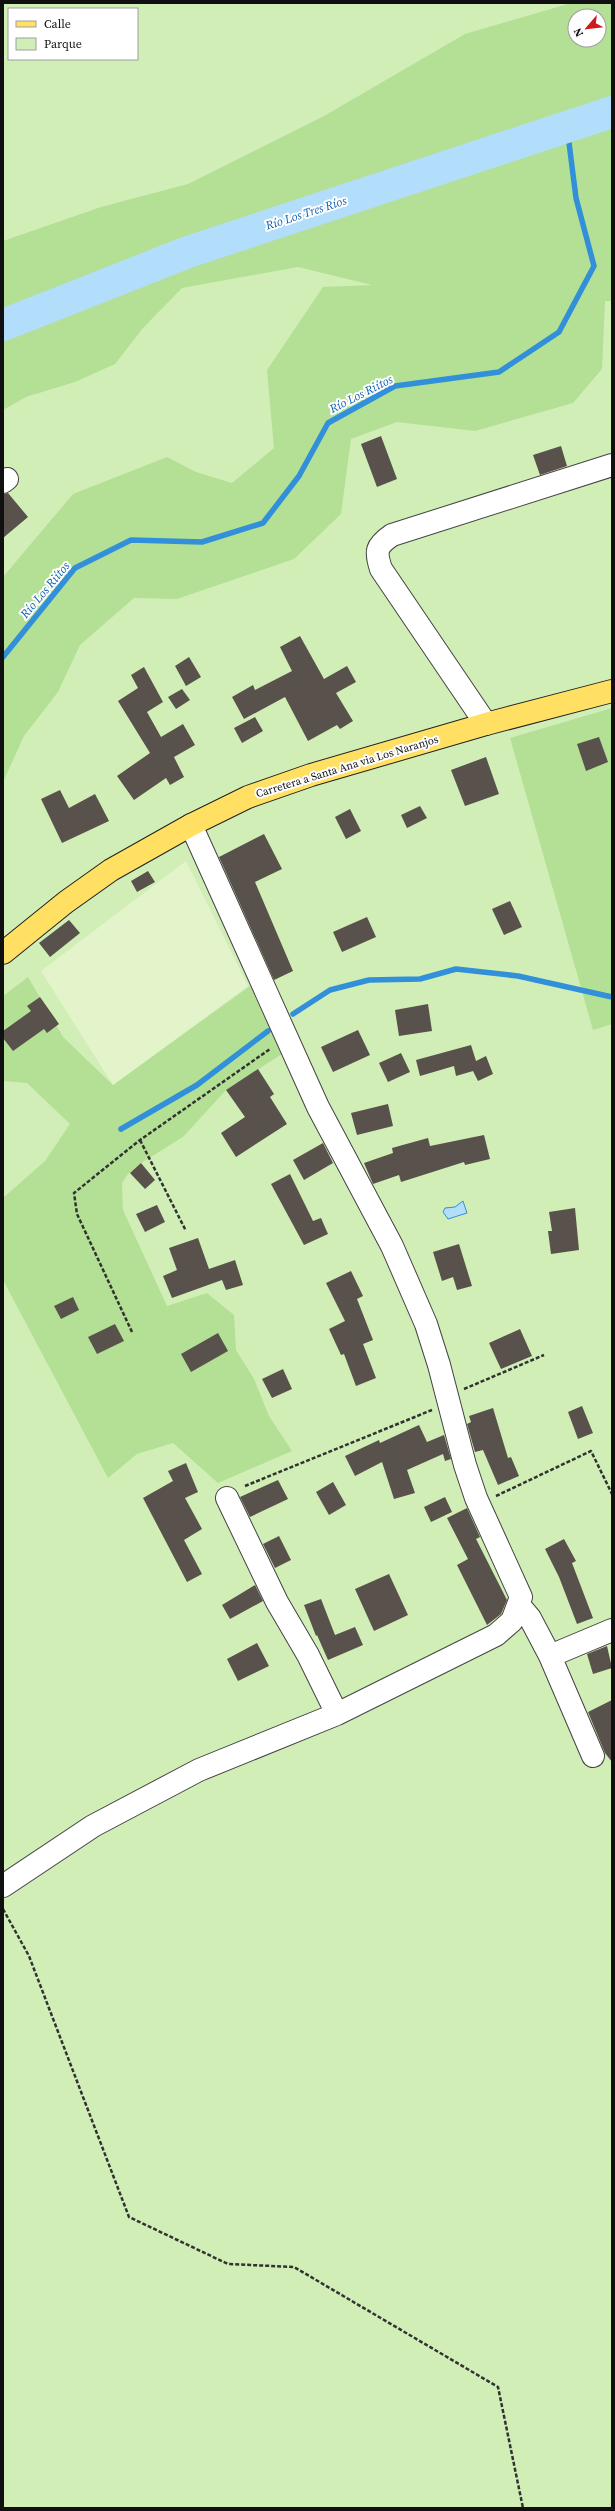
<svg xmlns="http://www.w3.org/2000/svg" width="615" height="2511" viewBox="0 0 615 2511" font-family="'Source Serif 4',serif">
	<rect width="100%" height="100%" fill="#fffdf2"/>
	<!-- green -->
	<path fill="#d1eeb7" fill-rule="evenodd" d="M3,3H612V2508H3ZM9,9H137V59H9ZM575,16H599V40H575Z"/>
	<!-- forest -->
	<path fill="#b3e095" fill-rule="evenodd" d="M571,3H612V301H605L602,369L573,403L475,431L397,422L351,439L341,514L294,559L177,599L134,598L80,645L58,692L24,736L3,782V577L73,494L167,457L196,472L232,483L274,448L267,370L323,287L372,285L298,267L182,288L143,328L115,364L75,382L26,397L3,410V241L101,207L188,184L324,116L465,34ZM575,16H599V40H575Z
		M612,708V1024L593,1030L510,738Z
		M28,977L63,1037L113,1085L250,986L282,1054L226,1090L183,1137L141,1163L128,1174L122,1183L123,1210L167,1306L207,1293L234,1315L236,1350L254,1379L269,1416L292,1451L218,1483L173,1443L137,1454L108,1478L3,1280V1198L45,1161L70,1124L27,1083L3,1081V996Z"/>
	<!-- pitch -->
	<path fill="#e4f4ca" d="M186,861L248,986L113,1085L41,971Z"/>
	<!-- water -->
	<path fill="#b2ddfb" stroke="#328fd9" d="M463,1201L467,1213L448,1219L443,1212L445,1208L455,1207Z"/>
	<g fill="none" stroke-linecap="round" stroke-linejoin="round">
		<!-- stream -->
		<path stroke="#328fd9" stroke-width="5.5" d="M3,657L75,568L131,540L202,542L263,523L299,476L328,423L395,386L499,372L559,332L594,266L576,198L567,127
			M293,1014L330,990L369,980L420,979L456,969L518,976L612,997
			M121,1129L197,1085L268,1031"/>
		<!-- river -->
		<path stroke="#b2ddfb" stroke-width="32" d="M3,325L188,252L612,112"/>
	</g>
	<!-- building -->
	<path fill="#59514b" d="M381,436L397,479L377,487L361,444Z
		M561,446L567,466L540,475L533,455Z
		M8,493L28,517L3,538V494Z
		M300,636L324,679L347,666L356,682L336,693L353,721L340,729L337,725L308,741L285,697L244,719L232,697L253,685L255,690L292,671L280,647Z
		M189,657L201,677L186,686L175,666Z
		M144,667L163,702L147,712L161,737L183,724L195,745L174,757L184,777L170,785L166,778L134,800L117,776L150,753L118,701L138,688L131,675Z
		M182,689L190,700L176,709L168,697Z
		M255,717L263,731L242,743L234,728Z
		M599,737L608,762L586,771L577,744Z
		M486,757L499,794L465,806L451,770Z
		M60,790L69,808L95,794L109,821L62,843L41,799Z
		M420,806L427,818L407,828L401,815Z
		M350,809L361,831L346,839L335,817Z
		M264,834L282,869L255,882L293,971L274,980L219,857Z
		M148,871L155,882L137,892L131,881Z
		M510,901L522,927L504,935L492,909Z
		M367,917L376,937L342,952L333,932Z
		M69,920L80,933L50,957L39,943Z
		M40,997L59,1024L47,1033L44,1029L13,1051L3,1038V1031L31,1011L27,1006Z
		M428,1004L432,1031L399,1036L395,1010Z
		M358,1030L370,1055L333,1072L321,1047Z
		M471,1045L476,1061L486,1056L493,1074L478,1081L473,1071L456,1076L454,1066L420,1076L416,1060Z
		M401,1053L410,1072L388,1082L379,1063Z
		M258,1069L274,1094L270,1097L287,1124L236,1157L221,1133L245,1117L226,1090Z
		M388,1104L393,1126L357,1135L351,1113Z
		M484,1135L490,1159L465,1165L464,1162L401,1182L399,1175L373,1184L364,1163L393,1153L392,1148L428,1138L430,1146Z
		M323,1143L333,1163L304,1180L293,1160Z
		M141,1163L155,1180L145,1189L130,1173Z
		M290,1174L313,1221L321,1218L328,1234L304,1245L271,1184Z
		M157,1205L165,1222L145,1232L136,1214Z
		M575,1208L579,1250L551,1254L548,1231H552L549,1212Z
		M198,1238L209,1269L235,1260L243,1285L226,1290L222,1280L172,1298L163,1276L177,1270L169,1248Z
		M459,1244L472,1286L457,1290L453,1277L442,1281L433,1252Z
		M351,1271L363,1296L357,1299L373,1340L363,1344L376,1378L356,1386L344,1354L341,1355L329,1329L345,1321L326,1283Z
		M73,1297L79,1310L61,1319L54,1306Z
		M115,1324L124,1341L97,1354L88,1337Z
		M520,1329L532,1356L501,1369L489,1343Z
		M218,1333L228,1351L191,1372L181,1354Z
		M283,1369L292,1389L272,1398L262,1379Z
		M582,1406L593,1433L578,1439L568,1412Z
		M493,1408L508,1458L511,1457L519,1476L498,1485L483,1450L475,1452L467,1424L471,1422L469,1416Z
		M419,1425L427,1442L444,1435L451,1459L445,1461L443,1454L407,1470L415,1493L394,1499L382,1462L355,1476L345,1456L379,1440L380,1443Z
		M186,1463L198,1492L185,1498L202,1529L184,1540L202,1574L187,1582L143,1498L173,1481L168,1471Z
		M278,1480L288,1499L250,1517L240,1497Z
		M333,1482L346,1505L329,1515L316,1492Z
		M445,1497L452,1512L431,1522L424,1507Z
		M467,1508L480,1537L476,1539L507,1600L501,1614L487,1625L457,1565L468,1559L447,1518Z
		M279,1536L291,1560L275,1568L263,1544Z
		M564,1539L576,1561L572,1563L593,1618L577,1624L559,1577L545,1549Z
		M389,1574L408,1615L374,1631L355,1589Z
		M255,1585L263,1601L230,1619L222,1605Z
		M321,1599L335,1635L355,1627L363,1645L328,1660L317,1635L316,1636L304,1605Z
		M257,1643L269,1666L238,1681L227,1659Z
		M607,1646L612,1668L593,1674L587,1654Z
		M612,1700V1762L605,1753L588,1712Z"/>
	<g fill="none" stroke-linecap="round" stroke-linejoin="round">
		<!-- minor casing -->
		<g stroke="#434343" stroke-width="24">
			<path id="minor" d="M3,482L7,479
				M486,724L381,569C375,551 376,546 392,535L612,465
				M227,1498L277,1602L308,1655L337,1714
				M519,1605L530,1618L550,1656L612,1630
				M550,1656L593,1756
				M3,1886L93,1826L199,1770L337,1714L496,1635L512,1621L521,1597L476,1498L465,1465L439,1365L426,1324L392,1246L318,1107L191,825"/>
		</g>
		<!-- major casing -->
		<g stroke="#212121" stroke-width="24">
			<path id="major" d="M3,953L66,902L111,870L191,825L248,797L311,775L486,724L612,691"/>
		</g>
		<!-- path -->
		<path stroke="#323232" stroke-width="2.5" stroke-dasharray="4 2" stroke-linecap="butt" d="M140,1140L186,1231
			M132,1332L77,1214L74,1193L140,1140L270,1049
			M464,1389L544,1355
			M245,1486L432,1410
			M496,1496L591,1451L612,1494
			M3,1909L29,1956L129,2217L228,2264L294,2267L498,2387L523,2508"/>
		<!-- minor -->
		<use href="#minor" stroke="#fff" stroke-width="22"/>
		<!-- major -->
		<use href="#major" stroke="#ffe062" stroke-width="22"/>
	</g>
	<g text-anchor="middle" stroke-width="4" stroke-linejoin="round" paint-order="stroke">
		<!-- street labels -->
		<g font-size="11" fill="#101010" stroke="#fff">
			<text transform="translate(347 766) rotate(-17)" y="4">Carretera a Santa Ana via Los Naranjos</text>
		</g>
		<!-- water labels -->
		<g font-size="12" font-style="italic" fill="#0c60ae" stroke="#fff">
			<text transform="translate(306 213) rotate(-18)" y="4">Río Los Tres Ríos</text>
			<text transform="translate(361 394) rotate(-27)" y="4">Río Los Riítos</text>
			<text transform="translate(45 590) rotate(-50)" y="4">Río Los Riítos</text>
		</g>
	</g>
	<!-- border -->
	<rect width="615" height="2511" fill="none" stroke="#101010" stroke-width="8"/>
	<!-- legend -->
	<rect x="8" y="8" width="130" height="52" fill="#ffffff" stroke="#9f9f9f"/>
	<rect x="16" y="21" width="20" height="6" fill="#ffe062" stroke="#9f9f9f"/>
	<text x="44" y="28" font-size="12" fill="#101010">Calle</text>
	<rect x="16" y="38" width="20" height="12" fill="#d1eeb7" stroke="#9f9f9f"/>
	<text x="44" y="48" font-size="12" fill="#101010">Parque</text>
	<!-- north arrow -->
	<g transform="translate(587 28) rotate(242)"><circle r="19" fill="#ffffff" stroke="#9f9f9f"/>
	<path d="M0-3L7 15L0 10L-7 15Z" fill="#cd1a1b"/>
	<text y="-6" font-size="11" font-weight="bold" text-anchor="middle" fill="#101010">N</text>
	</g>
</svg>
